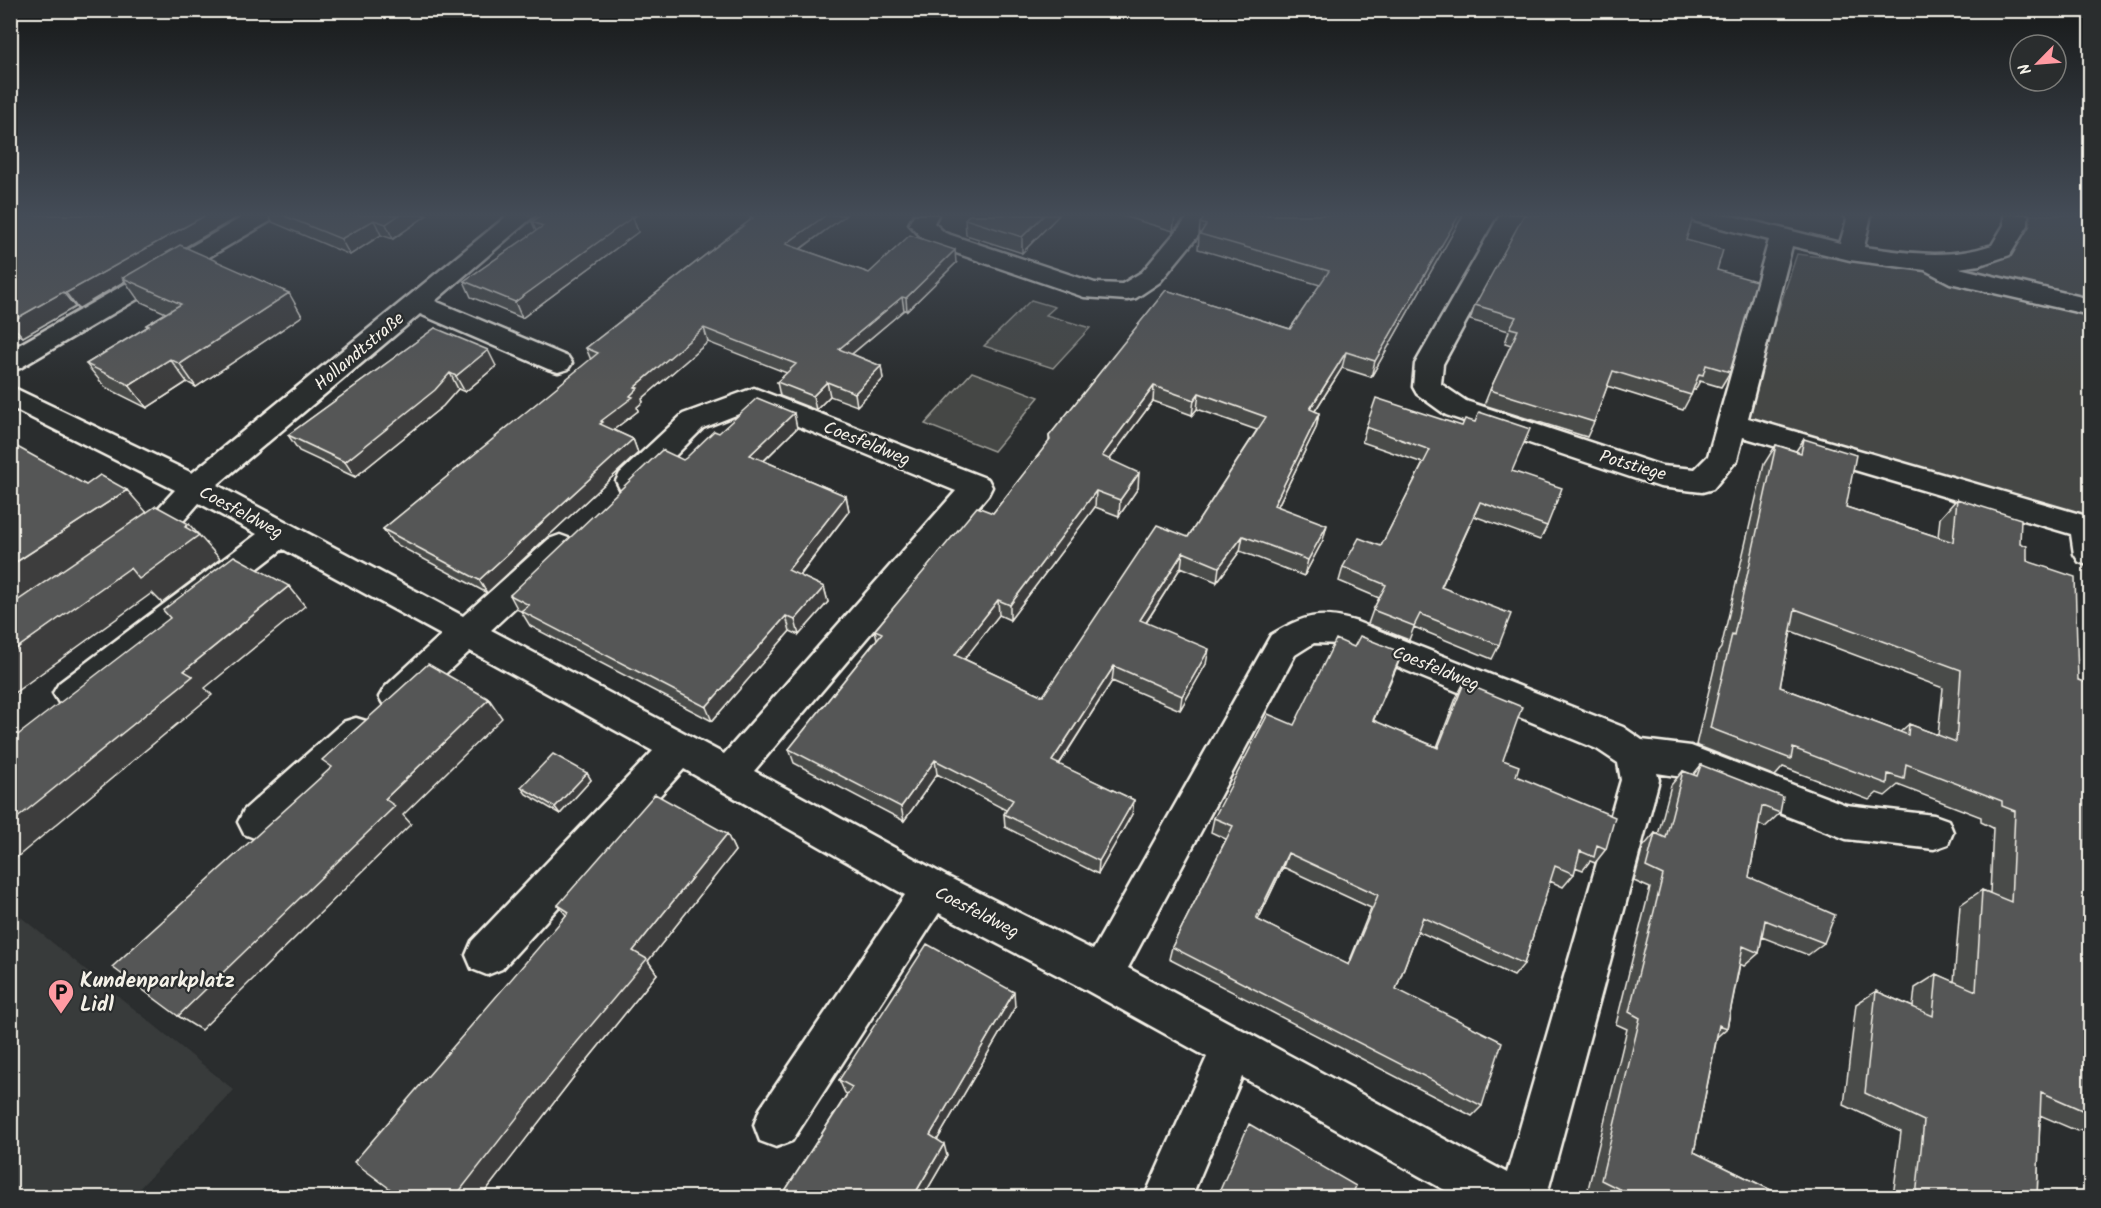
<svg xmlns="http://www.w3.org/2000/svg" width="2101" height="1208" viewBox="0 0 2101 1208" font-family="Kalam,sans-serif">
	<rect width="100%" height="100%" fill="#2a2d2e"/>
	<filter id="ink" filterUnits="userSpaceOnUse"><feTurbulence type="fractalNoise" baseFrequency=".0167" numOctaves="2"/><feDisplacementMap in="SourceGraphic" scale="12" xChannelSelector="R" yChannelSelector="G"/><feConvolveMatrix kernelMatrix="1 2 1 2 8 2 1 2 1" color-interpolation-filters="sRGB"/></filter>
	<g filter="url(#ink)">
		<!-- built -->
		<path fill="#373a3a" d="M11,909L234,1090L131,1197H11Z"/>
		<!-- green -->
		<path fill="#444645" stroke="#9c9c96" stroke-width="1.5" d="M2025,215H2090V523L1742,419L1797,254L1930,270L2010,254L2026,228Z
			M1031,300L1055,307L1046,315L1090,328L1053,368L984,346Z
			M972,372L1039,397L994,451L925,424Z"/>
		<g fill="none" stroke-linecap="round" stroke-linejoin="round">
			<!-- minor casing -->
			<g stroke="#f4f1e8" stroke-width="5">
				<path id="minor" d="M246,215H275L272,220L20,368L10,371V350Z
					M508,215H535L435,301L568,357L572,363L568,369L558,372L548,369L420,314L217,485L463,616L549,539L560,535L571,539L576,547L571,555L491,630L724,754L956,491L754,408L703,428L642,489L631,492L620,489L616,481L620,473L683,414L754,388L988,479L992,487L988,495L754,771L946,876L1093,950L1271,635C1302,616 1320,610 1357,622L1623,727L1642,740L1691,746L1846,805L1934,815L1948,820L1953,832L1948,844L1934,849L1846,839L1689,778L1657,773L1659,780L1546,1198H1459L1242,1077L1191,1198H1144L1207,1057L1086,990L939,913L792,1141L776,1147L760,1141L754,1125L760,1109L905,895L684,769L502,969L487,975L472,969L466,955L472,941L653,751L470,651L409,707L397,712L385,707L379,697L385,687L441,635L283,549L83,703L71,707L59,703L53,693L59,683L257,534L199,503C181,523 154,561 124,551L119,543L124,535L152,515L175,490L10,407V386L192,473ZM1314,643L1342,644L1597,749L1618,763L1621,780L1507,1173L1128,968L1295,655Z
					M914,215H938L934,223L945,233L1095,283L1122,284L1142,272L1190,215H1215L1160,282L1136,298L1127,300L1084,297L927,243L909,224Z
					M1500,215H1524L1443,364L1441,384L1466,401L1662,466L1695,469L1708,456L1769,240L1690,220L1687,215H1728L1840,243L1847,220L1843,215H1871L1864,247C1910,253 1947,260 1992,245L2004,225V215H2028V225L2010,255L1980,265L1959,268L2090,299V315L1950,283L1925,270L1850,260L1792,246L1748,418L2090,517V566L2079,562L2074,554L2071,534L1743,437L1737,460L1713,489L1702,492L1660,487L1446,415L1417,394L1413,387L1415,364Z
					M356,718L369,722L374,733L369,744L270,834L257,839L244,834L238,822L244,810L343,722Z"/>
			</g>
			<!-- minor -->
			<use href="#minor" fill="#2a2d2e" fill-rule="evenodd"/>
		</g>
		<!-- wall -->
		<path fill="#494b4a" stroke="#f4f1e8" stroke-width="1.5" fill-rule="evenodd" d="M10,215H241L185,247L302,316L196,387L187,382L147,408L105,387L86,364L147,327L146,325L166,313L139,301L125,281L78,309L75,307L23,337L10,331Z
			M268,215H427L393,239L381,235L350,255L272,222Z
			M542,215H637L633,218L638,232L522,318L471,297L464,281L536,231L532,222Z
			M751,215H846L801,249L869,273L956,263L907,311L904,310L852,354L881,366L883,379L857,406L830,396L816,410L780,396L777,382L787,373L708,342L642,399L643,402L637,407L638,411L613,430L633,439L638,453L487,593L392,542L383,529L591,360L586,348L750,220V216Z
			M969,215H1059L1022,253L966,235L965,219Z
			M1119,215H1188L1173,231Z
			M1207,215H1463L1371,377L1342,368L1315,411L1319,413L1316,428L1278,506L1323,540L1304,576L1240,551L1217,582L1181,567L1146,623L1206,664L1180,710L1112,681L1059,765L1134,800L1132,814L1098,874L1005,827L1004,814L1006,810L937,774L904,821L794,763L789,749L877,639L875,630L993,513L1049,442V436L1166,290L1290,329L1320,285L1198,249L1200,223ZM1153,401L1192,415L1197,409L1257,430L1188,537L1043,696L964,659L999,615L1010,620L1095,507L1119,516L1138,488L1110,459Z
			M1686,240L1717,270L1730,372L1721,387L1700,381L1695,390H1693L1691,395L1683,410L1607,386L1594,422L1587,437L1484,405L1490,390L1511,345L1505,343L1509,331L1470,320L1475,305Z
			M435,328L496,366L465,392L458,389L443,406L355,477L299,451L288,435Z
			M1366,427L1512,471L1547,526L1540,540L1474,516L1441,587L1499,645L1492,659L1414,627L1409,640L1368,624L1373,610L1379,598L1339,581L1343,567L1381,546L1423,463L1362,442Z
			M797,428L764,461L846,496L849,511L800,576L824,587L828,602L799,635L790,631L712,721L530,626L521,611L518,610L510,595L719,433Z
			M1804,439L1846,507L1938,537L1940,518L1957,499L2020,543L2078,680L2091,685V1126L2077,1131L2040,1115L2037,1197H1893L1901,1132L1844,1105L1856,1004L1876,991L1913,1007L1915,988L1937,974L1954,982L1960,905L1982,890L1990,893L1993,828L1981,822V817L1898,785L1885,796L1877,793L1869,800L1783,767L1775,776L1696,745L1718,652L1721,648L1764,464L1776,445L1796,451ZM1791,631L1943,688L1938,735L1909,724L1900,732L1780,687Z
			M1354,647L1402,653L1373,721L1437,747L1456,698L1464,683L1503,760L1516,776L1606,849L1595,863L1590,861L1583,870L1575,867L1574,874L1563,887L1550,881L1524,964L1514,976L1418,931L1396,989L1482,1106L1472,1116L1169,959L1172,947L1226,839L1211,832L1214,818L1294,725ZM1283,867L1371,908L1348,965L1258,920Z
			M1701,765L1780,813L1765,827L1759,824L1749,877L1824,943L1808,955L1762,937L1759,953L1744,966L1740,964L1727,1028L1717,1037L1694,1152L1785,1197H1605L1588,1189L1627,1029L1616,1024L1650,888L1634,881L1643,847L1655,833L1658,835L1671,785L1683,771L1693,775Z
			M587,773L591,780L560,814L526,794L521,787Z
			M727,834L735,851L648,961L657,974L576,1074L481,1197H401L566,915L558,905Z
			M1015,1007L937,1140L947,1156L923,1197H781L847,1094L845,1093L839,1080Z"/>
		<!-- shaded-wall -->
		<path fill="#3c3d3c" stroke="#f4f1e8" stroke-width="1.5" d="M206,215H241L128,280L123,278L125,281L78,309L66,293Z
			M399,215H427L393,239L386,224Z
			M618,215H637L633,218L638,232L522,318L515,302Z
			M826,215H846L789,257L786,244Z
			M1044,215H1059L1022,253V237Z
			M1175,215H1188L1173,231L1175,216Z
			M1459,215H1463L1371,377L1375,361Z
			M374,220L381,235L350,255L341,239Z
			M955,250L956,263L907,311L906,298Z
			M63,292L75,307L23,337L10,323V322Z
			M289,293L302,316L196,387L180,364Z
			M902,297L904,310L841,363L839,349Z
			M704,328L708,342L642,399L643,402L637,407L638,411L608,434L600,424L601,421L630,396L635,387Z
			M488,350L496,366L465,392L456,376Z
			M1346,352L1342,368L1306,425L1310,409Z
			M170,359L187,382L147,408L129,385Z
			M881,366L883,379L857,406L855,393Z
			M450,373L458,389L443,406L355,477L345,462Z
			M827,382L830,396L816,410L813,396Z
			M1154,386L1153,401L1101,471L1102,456Z
			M1199,393L1197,409L1192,415L1194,400Z
			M794,413L797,428L754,470L750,455Z
			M1319,413L1316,428L1271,520L1274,505Z
			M633,439L638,453L487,593L479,580Z
			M1139,473L1138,488L1119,516L1120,500Z
			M127,490L149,515L10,608V566Z
			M1096,491L1095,507L1010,620V605Z
			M846,496L849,511L792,585L788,570Z
			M1480,502L1474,516L1435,601L1441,587Z
			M189,524L220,559L162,603L152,593L10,696V653Z
			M1327,525L1323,540L1304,576L1308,560Z
			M1243,536L1240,551L1217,582L1219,567Z
			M1183,552L1181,567L1138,635L1140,620Z
			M289,586L305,606L205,688L212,695L10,863V824L184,671Z
			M824,587L828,602L799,635L795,620Z
			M998,600L999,615L956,670L955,655Z
			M786,616L790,631L712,721L706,707Z
			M1209,649L1206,664L1180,710L1182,696Z
			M1402,653L1396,669L1367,735L1373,720Z
			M1114,666L1112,681L1052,775V761Z
			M489,699L502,718L403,815L411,824L201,1030L178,1016L385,799Z
			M935,760L937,774L904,821L901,807Z
			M587,773L591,780L560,814L555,807Z
			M1134,800L1132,814L1098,874L1099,861Z
			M727,834L735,851L648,961L657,974L576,1074L481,1197H455L633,951Z
			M1288,853L1283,867L1252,932L1256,919Z
			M1014,992L1015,1007L933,1147L930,1135Z
			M944,1144L947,1156L923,1197H913Z"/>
		<!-- building -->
		<path fill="#555756" stroke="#f4f1e8" stroke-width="1.5" fill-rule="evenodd" d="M10,215H206L66,293L63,292L10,322Z
			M282,215H399L386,224L374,220L341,239Z
			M542,215H628L633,217L515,302L464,281L543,226L532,222Z
			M751,215H826L786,244L869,273L910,235L955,250L906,298L902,297L839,349L881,366L855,393L827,382L813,396L777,382L796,364L704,328L635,387L638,388L630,396L633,397L601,421L603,422L600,424L633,439L479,580L383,529L598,353L586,348L753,218L750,216Z
			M969,215H1044L1022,237L965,219Z
			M1207,215H1459L1375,361L1346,352L1310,409L1319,413L1274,505L1327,525L1308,560L1243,536L1219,567L1183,552L1140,620L1209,649L1182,696L1114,666L1052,761L1134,800L1099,861L1004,814L1013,800L935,760L901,807L789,749L882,633L875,630L977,507L993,513L1050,440L1049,436L1166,290L1290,329L1329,271L1200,234L1206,225L1200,223ZM1154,386L1194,400L1199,393L1266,417L1188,537L1157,525L1043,696L955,655L998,600L1010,605L1096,491L1120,500L1139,473L1102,456Z
			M1524,215H1694L1686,240L1723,250L1717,270L1756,281L1730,372L1706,365L1703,375L1699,374L1691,395L1613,371L1594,422L1490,390L1518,330L1510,328L1516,317L1475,305Z
			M180,245L289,293L180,364L170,359L129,385L86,364L149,326L146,325L181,304L123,278Z
			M435,328L488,350L456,376L450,373L435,390L345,462L288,435Z
			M757,398L794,413L750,455L846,496L788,570L824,587L795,620L786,616L706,707L521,611L529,605L510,595L662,450L683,460L686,458L714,431L719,433Z
			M1376,398L1462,426L1465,419L1475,422L1479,412L1530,429L1512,471L1562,488L1547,526L1480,502L1441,587L1511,614L1499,645L1420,614L1414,626L1373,610L1386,585L1343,567L1359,538L1381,546L1430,450L1366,427Z
			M1804,439L1856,455L1846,507L1953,542L1957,499L2021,519L2020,543L2027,546V561L2075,577L2078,680L2091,685V1114L2041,1092L2037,1197H1916L1924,1121L1865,1093L1876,991L1933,1016L1937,974L1976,991L1982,890L2011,902L2015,811L2002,806V801L1906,764L1904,779L1888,774L1887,784L1793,748L1791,759L1710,728L1732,634L1734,635L1776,445L1801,453ZM1795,609L1961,670L1956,742L1909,724L1908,735L1780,687Z
			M10,443L86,485L100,475L127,490L10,566Z
			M156,506L189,524L185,527L199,535L139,579L130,568L10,653V606Z
			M234,556L289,586L184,671L193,676L10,824V741L170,618L163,610Z
			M1360,636L1402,653L1373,720L1438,748L1464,683L1522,707L1503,760L1519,766L1516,776L1615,817L1606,849L1597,845L1594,857L1580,851L1574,874L1555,866L1524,964L1423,917L1396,989L1502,1042L1482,1106L1172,947L1233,826L1214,818L1268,714L1294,725L1336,639L1354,647ZM1288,853L1378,895L1349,965L1256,919Z
			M428,664L489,699L385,799L395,806L178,1016L112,967L332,767L322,760Z
			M553,754L587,773L555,807L521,787Z
			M1701,765L1783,797L1780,813L1762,806L1749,877L1835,915L1824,943L1765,920L1759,953L1743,946L1727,1028L1719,1025L1694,1152L1785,1197H1635L1601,1180L1640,1018L1629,1012L1663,875L1646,867L1655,833L1666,838L1683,771L1697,776Z
			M655,794L727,834L633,951L647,959L562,1060L455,1197H401L354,1162L569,912L558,905Z
			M927,944L1014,992L930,1135L944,1144L913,1197H781L852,1087L839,1080Z
			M1249,1124L1356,1186L1351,1197H1217Z"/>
	</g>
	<!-- sky -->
	<linearGradient id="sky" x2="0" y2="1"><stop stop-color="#171919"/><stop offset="0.56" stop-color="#444c57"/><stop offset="1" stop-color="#444c57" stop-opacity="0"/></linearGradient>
	<rect width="2101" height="384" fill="url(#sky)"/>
	<!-- icons -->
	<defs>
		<g id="parking-pin" transform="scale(1.35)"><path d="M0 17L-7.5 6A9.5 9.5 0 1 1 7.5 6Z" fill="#ff9aa2" stroke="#2a2d2e"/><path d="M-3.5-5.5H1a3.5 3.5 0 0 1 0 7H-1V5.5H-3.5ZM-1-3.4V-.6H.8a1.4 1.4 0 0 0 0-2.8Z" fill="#111"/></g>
	</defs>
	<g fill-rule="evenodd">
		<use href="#parking-pin" x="61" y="992"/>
	</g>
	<g text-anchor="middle" stroke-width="4.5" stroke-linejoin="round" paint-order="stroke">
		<!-- street labels -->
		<g font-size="18" fill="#f4f1e8" stroke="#2a2d2e">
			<text transform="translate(359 351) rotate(-40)" y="6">Hollandtstraße</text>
			<text transform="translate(867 443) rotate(22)" y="6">Coesfeldweg</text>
			<text transform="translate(1633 465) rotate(16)" y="6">Potstiege</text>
			<text transform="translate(241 512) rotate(28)" y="6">Coesfeldweg</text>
			<text transform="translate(1436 668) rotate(22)" y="6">Coesfeldweg</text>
			<text transform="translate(977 912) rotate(27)" y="6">Coesfeldweg</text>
		</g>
		<!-- near-poi labels -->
		<g font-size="21" font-weight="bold" fill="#f4f1e8" stroke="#2a2d2e" text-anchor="start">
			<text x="80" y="987">Kundenparkplatz<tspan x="80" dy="24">Lidl</tspan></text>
		</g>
	</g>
	<!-- margin -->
	<rect width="2101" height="1208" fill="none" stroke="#2a2d2e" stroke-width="36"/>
	<rect x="18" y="18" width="2065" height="1172" fill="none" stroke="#f4f1e8" stroke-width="2" filter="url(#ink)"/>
	<!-- north arrow -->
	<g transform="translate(2038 63) rotate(245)"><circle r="28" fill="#2a2d2e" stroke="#7b7b78" stroke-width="1.5"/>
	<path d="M0-4.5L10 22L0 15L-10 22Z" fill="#ff9aa2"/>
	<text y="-9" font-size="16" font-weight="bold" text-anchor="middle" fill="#f4f1e8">N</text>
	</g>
</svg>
